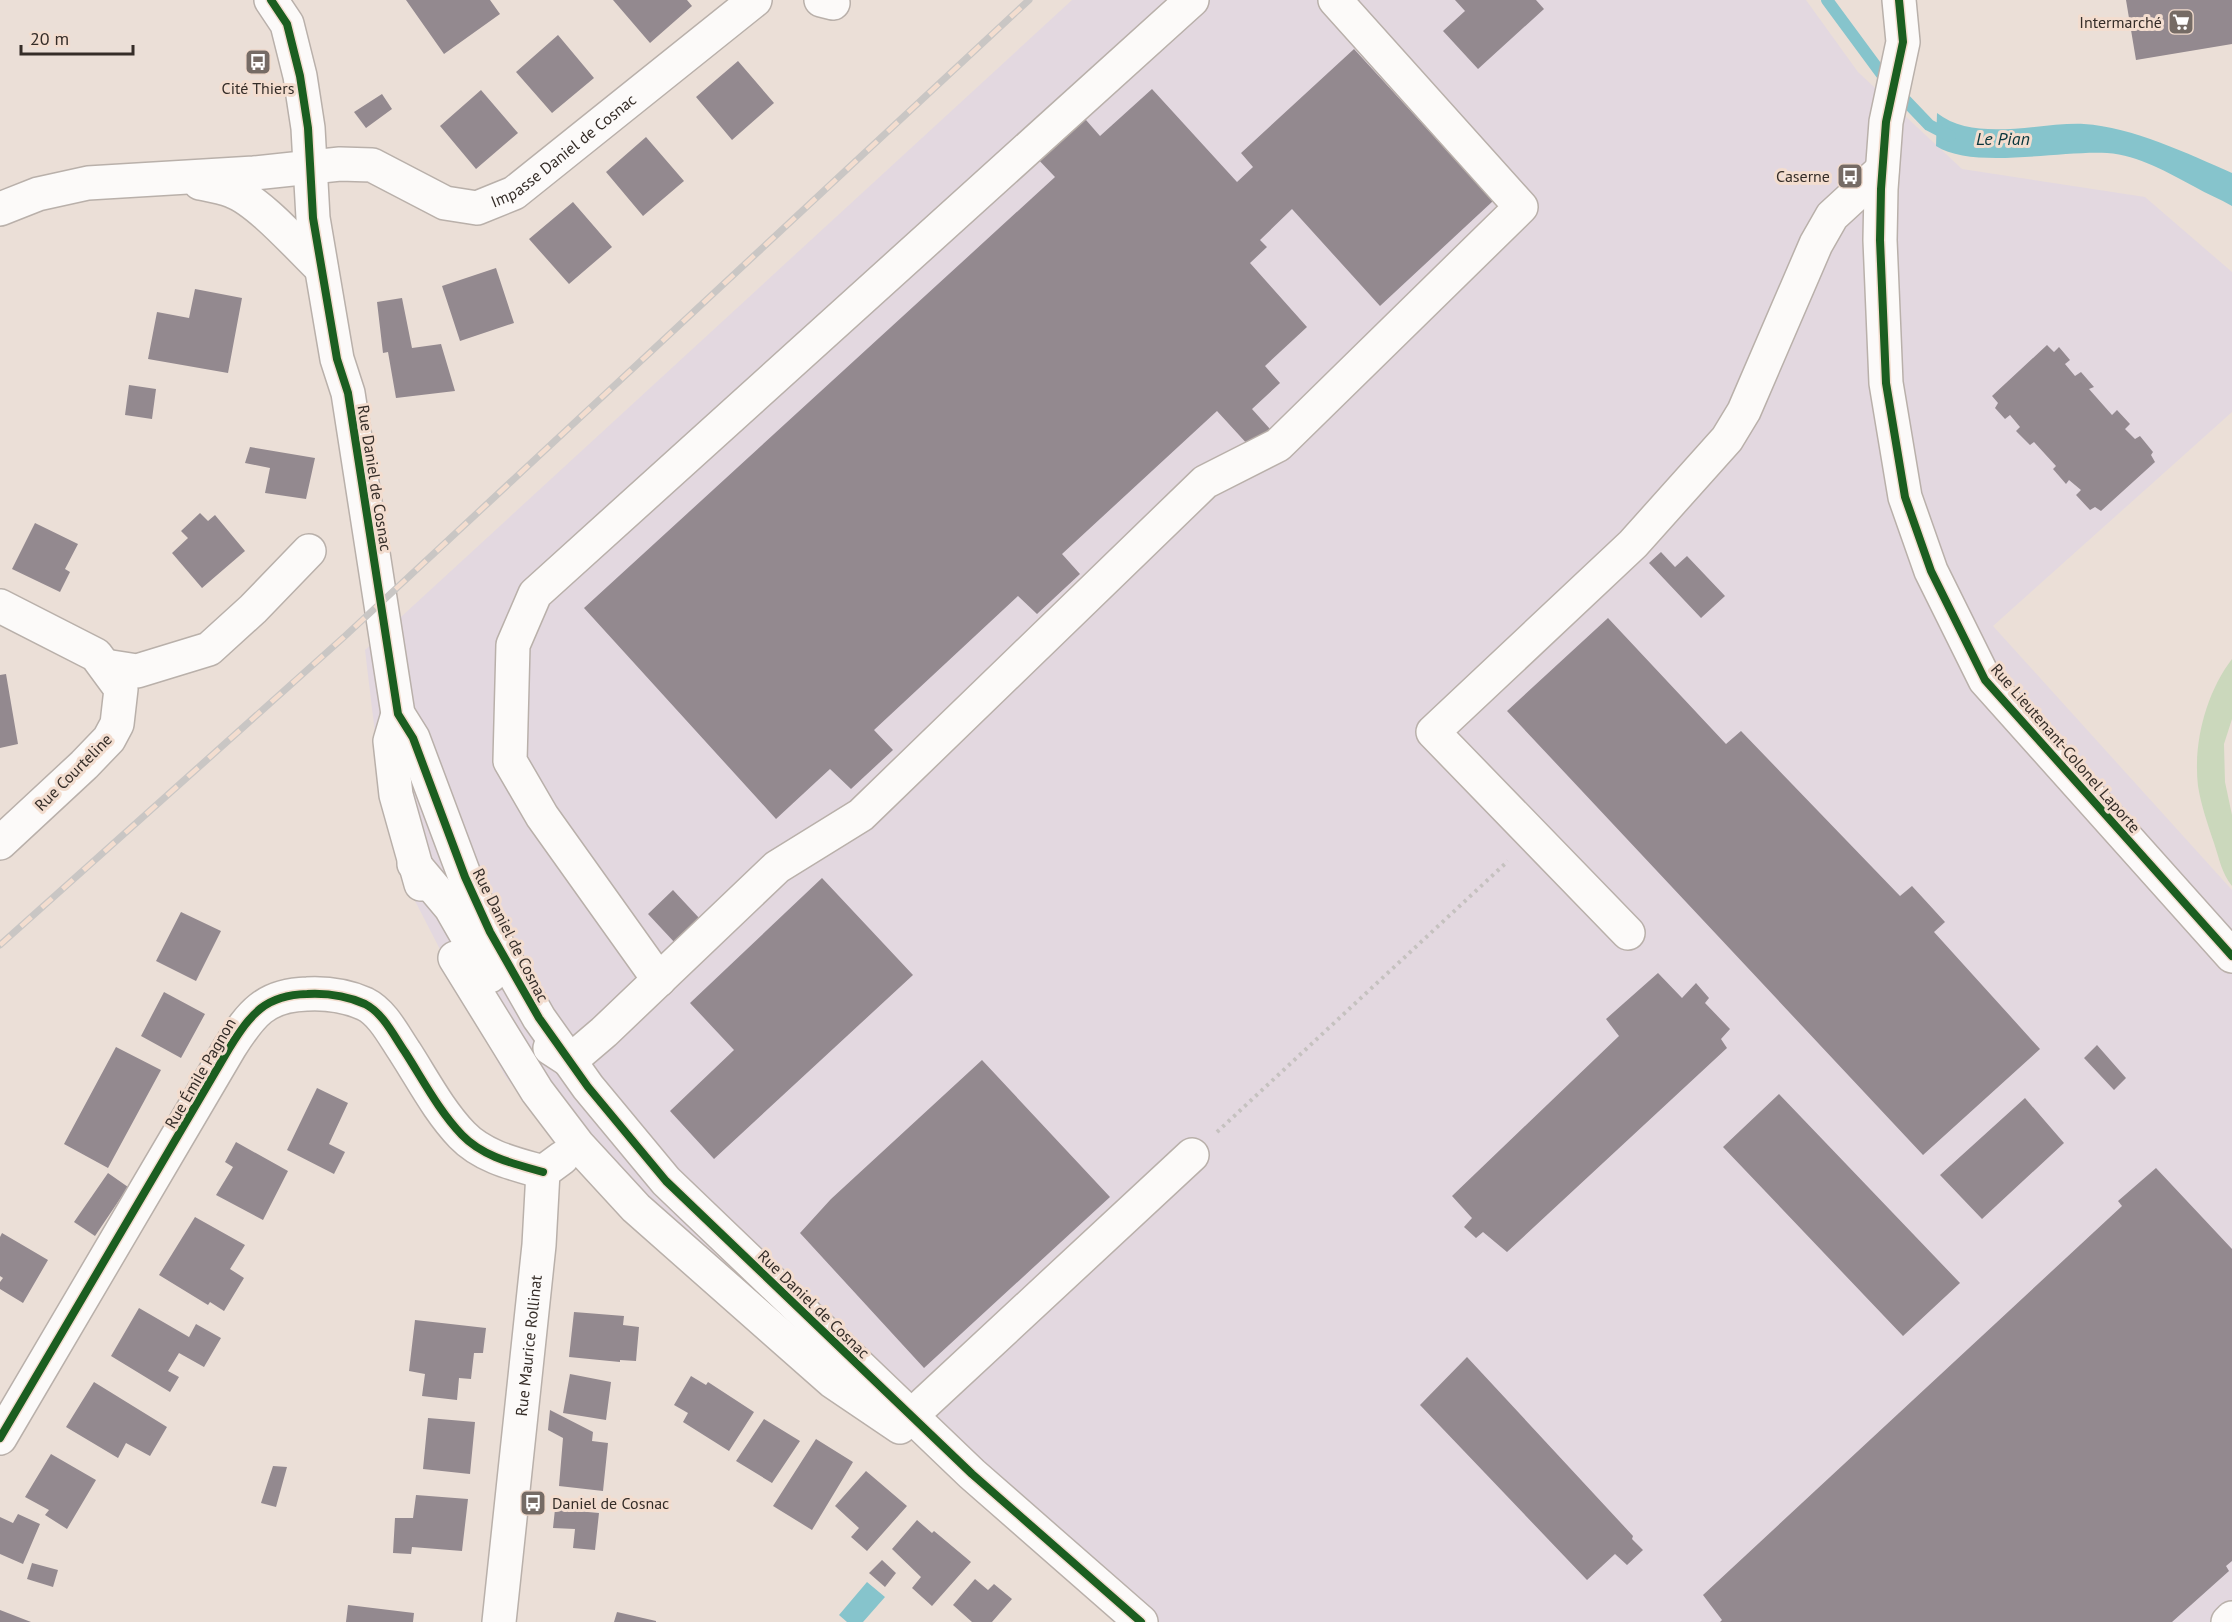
<svg xmlns="http://www.w3.org/2000/svg" width="2232" height="1622" viewBox="0 0 2232 1622" font-family="'PT Sans',sans-serif">
	<rect width="100%" height="100%" fill="#ebdfd7"/>
	<!-- industrial -->
	<path fill="#e3d8e0" d="M1072,0H1806L1858,72L1962,169L2145,197L2232,272V412L1993,626L2232,890V1622H1147L594,1187L505,1076L411,893L381,783L365,650Z"/>
	<!-- green -->
	<path fill="#cbd8bc" d="M2232,659V719L2224,744L2225,782L2232,815V886C2222,874 2219,858 2214,843C2208,825 2201,805 2198,786C2193,743 2206,693 2232,659Z"/>
	<!-- water -->
	<path fill="#86c4cc" d="M1937,113C1975,143 2039,122 2084,124C2132,127 2189,154 2232,173V206C2220,199 2207,194 2195,187C2168,173 2139,155 2107,153C2061,150 1973,170 1936,146Z
		M867,1582L885,1597L863,1622H847L839,1615Z"/>
	<g fill="none" stroke-linecap="round" stroke-linejoin="round">
		<!-- stream -->
		<path stroke="#86c4cc" stroke-width="12" d="M1827,0L1886,80L1929,125L1950,136"/>
	</g>
	<!-- building -->
	<path fill="#93898f" d="M406,0H490L500,14L444,54Z
		M613,0H687L692,6L650,43Z
		M1455,0H1536L1544,9L1478,69L1443,31L1465,11Z
		M2126,0H2232V44L2136,60Z
		M558,35L594,78L552,113L516,72Z
		M1354,49L1493,201L1380,306L1292,209L1260,240L1267,247L1250,263L1307,327L1265,366L1280,383L1252,409L1270,429L1250,447L1217,411L1062,554L1080,574L1037,614L1018,596L874,730L893,750L851,789L830,769L776,819L584,608L1055,177L1033,154L1079,112L1100,136L1152,89L1237,182L1253,167L1241,153Z
		M738,61L774,103L732,140L696,97Z
		M481,90L518,133L476,169L440,126Z
		M382,94L392,109L366,128L354,112Z
		M646,137L684,181L643,216L606,172Z
		M573,202L612,247L569,284L529,239Z
		M496,268L514,323L460,341L442,286Z
		M195,289L242,298L228,373L148,359L157,312L189,318Z
		M402,298L412,348L441,344L455,391L396,398L388,352L383,353L377,302Z
		M2047,345L2054,352L2059,347L2070,360L2065,364L2075,376L2081,372L2094,387L2089,389L2112,415L2117,410L2130,424L2125,429L2135,439L2140,436L2153,452L2151,455L2155,462L2101,511L2095,507L2090,510L2076,495L2081,490L2069,480L2066,484L2053,469L2056,466L2034,442L2030,445L2016,431L2020,427L2010,415L2005,419L1995,408L1998,403L1992,396Z
		M129,385L156,389L152,419L125,415Z
		M250,447L315,458L306,499L265,493L270,468L245,463Z
		M200,513L208,521L215,515L245,551L202,588L172,553L188,538L181,531Z
		M35,523L78,544L65,569L70,572L60,592L12,569Z
		M1661,552L1675,567L1687,556L1725,596L1701,618L1649,563Z
		M1608,618L1726,744L1741,731L1900,896L1912,886L1945,922L1934,932L2040,1049L1923,1155L1507,711Z
		M6,674L18,744L0,748V675Z
		M822,878L913,975L714,1159L670,1111L734,1050L690,1003Z
		M673,890L700,919L676,944L648,914Z
		M181,912L221,931L196,981L156,961Z
		M1658,973L1682,998L1696,983L1709,998L1705,1003L1730,1029L1721,1039L1727,1048L1507,1252L1483,1232L1476,1238L1464,1227L1472,1218L1452,1196L1619,1036L1606,1019Z
		M164,992L205,1014L181,1058L141,1036Z
		M2097,1045L2126,1078L2114,1090L2084,1058Z
		M116,1047L161,1070L108,1168L64,1144Z
		M982,1060L1110,1197L924,1368L800,1233L831,1199Z
		M317,1088L348,1103L329,1144L345,1152L334,1174L287,1150Z
		M1779,1094L1960,1283L1903,1336L1723,1147Z
		M2025,1098L2064,1143L1982,1219L1940,1175Z
		M236,1142L288,1171L263,1220L216,1195L233,1167L225,1162Z
		M2156,1168L2232,1249V1561L2226,1566L2229,1571L2172,1622H1720L1722,1620L1703,1595L2122,1206L2118,1201Z
		M108,1173L128,1187L95,1236L74,1222Z
		M195,1217L245,1245L230,1269L244,1278L224,1311L210,1302L208,1305L159,1275Z
		M2,1233L48,1260L23,1303L0,1289V1282L3,1278L0,1276V1237Z
		M139,1308L189,1337L196,1324L221,1338L204,1367L179,1353L168,1371L179,1377L170,1392L111,1356Z
		M574,1312L624,1316L623,1325L639,1327L636,1361L620,1360V1362L569,1357Z
		M415,1320L486,1328L483,1353H474L471,1379L459,1378L457,1400L422,1396L425,1374L409,1371Z
		M1467,1357L1633,1536L1632,1539L1643,1550L1627,1565L1615,1554L1587,1580L1420,1405Z
		M570,1374L611,1382L606,1420L563,1413Z
		M691,1376L706,1385L708,1382L754,1412L729,1451L683,1422L688,1413L674,1405Z
		M94,1382L167,1427L150,1456L126,1443L118,1458L66,1427Z
		M550,1410L593,1432L592,1441L608,1443L603,1491L559,1486L563,1438L548,1430Z
		M428,1418L475,1422L470,1474L423,1469Z
		M764,1419L800,1441L772,1483L736,1461Z
		M816,1439L853,1462L812,1530L773,1506Z
		M51,1454L96,1480L67,1529L45,1515L49,1510L25,1497Z
		M273,1466L287,1467L276,1507L261,1503Z
		M866,1471L907,1506L867,1551L851,1537L859,1528L835,1506Z
		M416,1495L468,1499L462,1551L412,1547L411,1554L393,1553L395,1518H413Z
		M555,1509L599,1513L595,1550L573,1548L575,1529L553,1528Z
		M18,1514L40,1524L23,1564L0,1554V1517L13,1523Z
		M917,1520L932,1533L934,1531L971,1562L932,1606L912,1588L921,1577L892,1549Z
		M882,1560L896,1573L885,1587L869,1573Z
		M32,1563L58,1570L53,1587L27,1579Z
		M975,1579L988,1590L994,1584L1012,1599L992,1622H972L953,1605Z
		M348,1605L414,1613L413,1622H346Z
		M0,1610L31,1622H0Z
		M617,1612L656,1621V1622H614Z"/>
	<g fill="none" stroke-linecap="round" stroke-linejoin="round">
		<!-- minor casing -->
		<g stroke="#b9b0aa" stroke-width="36">
			<g id="minor">
				<path d="M271,0L287,24L300,76L308,128L313,218L337,359L348,393L398,714L413,738L465,877L490,932L539,1018L588,1087L666,1181L972,1474L1141,1622"/>
				<path d="M821,0L833,3"/>
				<path d="M1899,0L1903,42L1886,122L1881,189L1880,240L1886,383L1905,497L1931,571L1985,680L2232,956"/>
				<path d="M200,183C210,185 222,187 232,191C259,201 299,247 321,268"/>
				<path id="s1" d="M0,209L38,194L88,183L254,173L340,164L372,165L445,203L477,208L514,193L755,0"/>
				<path d="M0,606L96,655L121,689L117,724L109,739L84,765L0,843"/>
				<path d="M105,666L137,671L209,649L253,609L309,551"/>
				<path d="M398,714L390,741L396,795L421,884"/>
				<path d="M414,864L451,908L490,976"/>
				<path d="M1628,933L1433,732L1633,544L1727,439L1744,411L1816,244L1832,216L1882,170"/>
				<path d="M455,958L537,1091L578,1145L636,1208L832,1381L900,1427"/>
				<path d="M659,980L542,816L510,761L513,645L535,594L1192,0"/>
				<path d="M550,1048L570,1061L604,1032L777,867L861,815L1205,482L1278,445L1521,207L1335,0"/>
				<path d="M911,1416L1192,1155"/>
				<path d="M0,1438L230,1047C251,1014 265,995 307,994C326,993 347,996 365,1004C383,1013 394,1036 405,1052C423,1080 439,1111 462,1135C483,1157 515,1164 543,1172"/>
				<path id="s2" d="M499,1622L539,1245L543,1172L562,1158"/>
				<path d="M2228,1622L2232,1618"/>
			</g>
		</g>
		<!-- path -->
		<path stroke="#c5c1bf" stroke-width="4" stroke-dasharray="3 4.5" stroke-linecap="butt" d="M1217,1132L1508,861"/>
		<!-- minor -->
		<use href="#minor" stroke="#fcfaf9" stroke-width="33"/>
		<!-- rail casing -->
		<g stroke="#c9c6c4" stroke-width="7">
			<path id="rail" d="M0,945L344,637L1029,0"/>
		</g>
		<!-- rail -->
		<use href="#rail" stroke="#f3ddcf" stroke-width="4.5" stroke-dasharray="14" stroke-linecap="butt"/>
		<!-- cycleway casing -->
		<g stroke="#f3ddcf" stroke-width="11">
			<path id="cycleway" d="M271,0L287,24L300,76L308,128L313,218L337,359L348,393L398,714L413,738L465,877L490,932L539,1018L588,1087L666,1181L972,1474L1141,1622
				M1899,0L1903,42L1886,122L1881,189L1880,240L1886,383L1905,497L1931,571L1985,680L2232,956
				M0,1438L230,1047C251,1014 265,995 307,994C326,993 347,996 365,1004C383,1013 394,1036 405,1052C423,1080 439,1111 462,1135C483,1157 515,1164 543,1172"/>
		</g>
		<!-- cycleway -->
		<use href="#cycleway" stroke="#1b5e20" stroke-width="8"/>
	</g>
	<!-- icons -->
	<defs>
		<g id="supermarket-square" transform="scale(1.35)"><rect x="-9" y="-9" width="18" height="18" rx="4" fill="#756b65" stroke="#f3ddcf"/><path d="M-6-5.5h2.5l.6 2H6L4.5 2H-2.5L-4.4-4H-6ZM-1.5 3.2a1.3 1.3 0 1 0 .1 0ZM3 3.2a1.3 1.3 0 1 0 .1 0Z" fill="#fff"/></g>
		<g id="bus-square" transform="scale(1.35)"><rect x="-9" y="-9" width="18" height="18" rx="4" fill="#756b65" stroke="#f3ddcf"/><path d="M-5-6H5V4H4V6H2V4H-2V6H-4V4H-5ZM-3.5-4V0h7V-4ZM-3.5 1.2v1.5H-2V1.2ZM2 1.2v1.5H3.5V1.2Z" fill="#fff"/></g>
	</defs>
	<g fill-rule="evenodd">
		<use href="#supermarket-square" x="2181" y="22"/>
		<use href="#bus-square" x="258" y="62"/>
		<use href="#bus-square" x="1850" y="176"/>
		<use href="#bus-square" x="533" y="1503"/>
	</g>
	<g text-anchor="middle" stroke-width="6" stroke-linejoin="round" paint-order="stroke">
		<!-- poi labels -->
		<g font-size="16" fill="#352d28" stroke="#f3ddcf" text-anchor="end">
			<text x="2162" y="28">Intermarché</text>
			<text x="258" y="94" text-anchor="middle">Cité Thiers</text>
			<text x="1830" y="182">Caserne</text>
			<text x="552" y="1509" text-anchor="start">Daniel de Cosnac</text>
		</g>
		<!-- street labels -->
		<g font-size="16" fill="#352d28" stroke="#f3ddcf">
			<text dy="6" stroke="none"><textPath href="#s1" startOffset="596">Impasse Daniel de Cosnac</textPath></text>
			<text transform="translate(375 478) rotate(81)" y="6">Rue Daniel de Cosnac</text>
			<text transform="translate(2066 748) rotate(49)" y="6">Rue Lieutenant-Colonel Laporte</text>
			<text transform="translate(73 772) rotate(-45)" y="6">Rue Courteline</text>
			<text transform="translate(511 935) rotate(63)" y="6">Rue Daniel de Cosnac</text>
			<text transform="translate(200 1073) rotate(-60)" y="6">Rue Émile Pagnon</text>
			<text transform="translate(814 1304) rotate(44)" y="6">Rue Daniel de Cosnac</text>
			<text dy="6" stroke="none"><textPath href="#s2" startOffset="278">Rue Maurice Rollinat</textPath></text>
		</g>
		<!-- water labels -->
		<g font-size="18" font-style="italic" fill="#08363c" stroke="#f3ddcf">
			<text x="2003" y="145">Le Pian</text>
		</g>
	</g>
	<!-- scale -->
	<path d="M21 45v9h112v-9" fill="none" stroke="#352d28" stroke-width="3"/>
	<text x="30" y="45" font-size="18" fill="#352d28" stroke="#f3ddcf" stroke-width="4.5" paint-order="stroke">20 m</text>
</svg>
